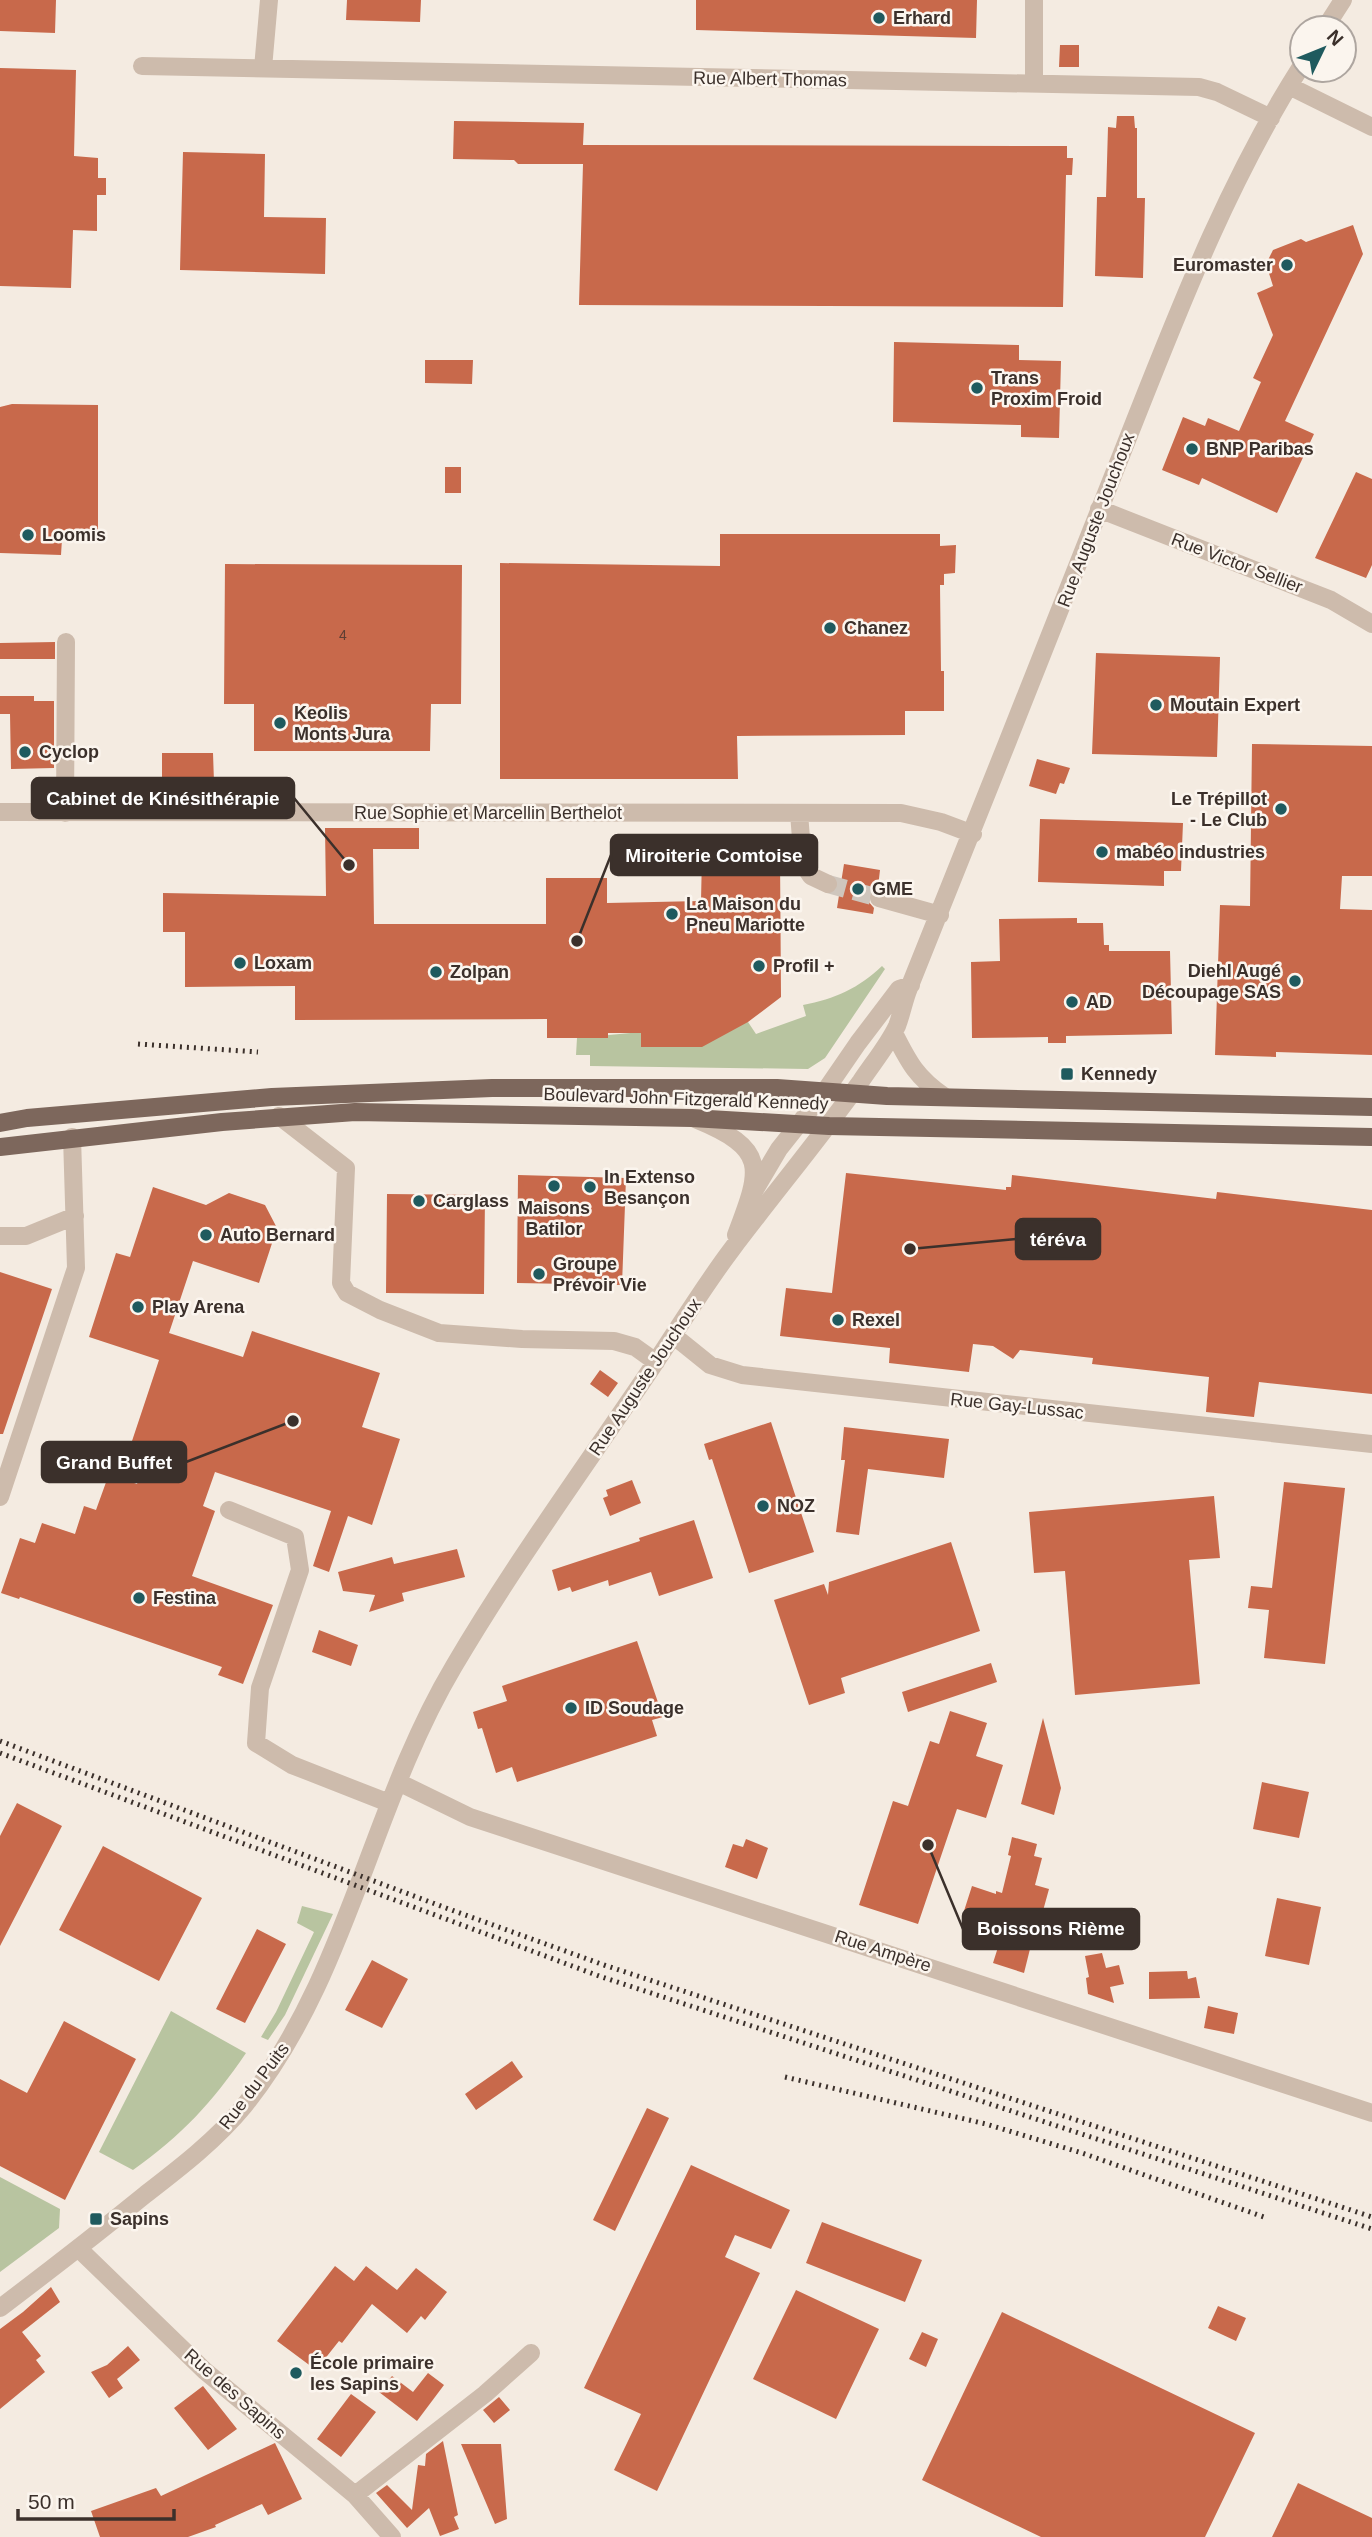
<svg xmlns="http://www.w3.org/2000/svg" width="1372" height="2537" viewBox="0 0 1372 2537" font-family="Arial,sans-serif">
	<rect width="100%" height="100%" fill="#f4ebe1"/>
	<!-- green -->
	<path fill="#b8c4a0" d="M882,966L885,969L825,1058L808,1069L590,1066V1055H576L577,1038L748,1022L756,1034L806,1016L803,1005C835,999 859,988 882,966Z
		M302,1906L333,1914L285,2015L268,2040L261,2037L276,2012L314,1932L297,1923Z
		M171,2011L246,2053C212,2103 182,2135 133,2170L99,2152Z
		M0,2177L60,2209L59,2228L0,2272Z"/>
	<!-- building -->
	<path fill="#c8694b" d="M0,0H56L55,33L0,31Z
		M347,0H421L420,22L346,20Z
		M696,0H977L976,38L696,30Z
		M1060,45H1079V67H1059Z
		M0,68L76,70L74,156L98,158V178H106V195H97V231L73,230L71,288L0,286Z
		M1117,116H1134L1135,128H1137V198H1145L1143,278L1095,276L1097,197H1106L1108,127L1116,128Z
		M454,121L584,123L583,145L1067,146V158H1073L1072,175H1066L1063,307L579,305L583,164H518L514,160L453,159Z
		M183,152L265,154L264,217L326,218L325,274L180,270Z
		M1353,225L1363,254L1285,421L1314,434L1277,513L1202,478L1199,485L1162,470L1183,417L1205,426L1208,418L1239,431L1261,382L1253,378L1273,335L1257,293L1273,286L1266,264L1273,250L1301,239L1306,242Z
		M894,342L1019,345V360L1061,361L1059,438L1021,437V425L893,422Z
		M425,360H473L472,384L425,383Z
		M12,404L98,405V538L62,539L61,555L0,553V407Z
		M445,467H461V493H445Z
		M1356,472L1372,479V565L1366,578L1315,558Z
		M720,534H940V546L956,545L955,573L944,574V585H940L941,671H944V711H905V735L737,736L738,779H500V563L720,566Z
		M225,564L462,565L461,704H431L430,751H254V704H224Z
		M55,642V659H0V643Z
		M1096,653L1220,657L1217,757L1092,754Z
		M0,696H34V701H54V768L11,769L10,714H0Z
		M1252,744L1372,746V876H1342L1340,909L1372,910V1055L1276,1052V1057L1215,1055L1220,905L1250,906Z
		M162,753H213L214,782L162,783Z
		M1037,759L1070,768L1064,784L1060,783L1056,794L1029,786Z
		M1040,819L1183,823L1181,871H1164V886L1038,882Z
		M325,828H419V849H373L374,924H546V878H607V903L701,901L702,855L780,857L781,997L748,1022L702,1047H641V1033H608V1038H547V1019L295,1020V986L185,987V932H163V893L326,896Z
		M844,864L880,870L878,887L872,889L868,896V901L874,908L873,914L837,908Z
		M1077,918V923H1103L1104,945H1109V951H1170L1172,1034L1066,1036V1043H1048V1037L972,1038L971,962L1000,961L999,919Z
		M846,1173L1006,1190V1187H1011L1012,1175L1216,1199L1217,1192L1372,1210V1394L1259,1382L1254,1417L1206,1412L1209,1377L1092,1364L1093,1358L1020,1350L1013,1359L993,1346L973,1344L969,1372L889,1363L890,1348L780,1336L786,1288L832,1293Z
		M518,1175L626,1178L622,1285L517,1283Z
		M153,1187L206,1205L229,1193L265,1205L277,1228L259,1283L193,1261L169,1333L243,1357L252,1331L380,1373L362,1427L400,1439L372,1525L348,1516L329,1572L313,1566L331,1511L215,1472L203,1506L215,1511L192,1576L273,1605L243,1684L218,1675L222,1667L20,1597L19,1599L1,1593L20,1538L35,1543L42,1523L75,1534L84,1506L96,1510L109,1474L137,1484L150,1451L131,1444L159,1360L89,1337L116,1253L130,1257Z
		M387,1194L485,1195L484,1294L386,1293Z
		M0,1272L52,1289L3,1434H0Z
		M600,1370L618,1383L608,1397L590,1384Z
		M771,1422L814,1552L749,1573L712,1459L709,1460L704,1444Z
		M844,1427L949,1439L944,1478L868,1469L859,1535L836,1532L845,1460H841Z
		M632,1480L641,1503L610,1516L603,1498L608,1496L606,1490Z
		M1284,1482L1345,1488L1325,1664L1264,1658L1269,1610L1248,1608L1251,1586L1272,1588Z
		M1214,1496L1220,1558L1189,1560L1200,1684L1075,1695L1065,1571L1034,1573L1029,1512Z
		M694,1520L713,1578L659,1596L651,1572L609,1586L608,1580L572,1592L570,1587L558,1591L552,1570L640,1541L639,1538Z
		M951,1542L980,1631L841,1678L845,1693L809,1705L774,1600L824,1584L828,1595L829,1582Z
		M457,1549L465,1577L402,1593L404,1601L369,1612L375,1595L343,1591L338,1572L392,1557L394,1564Z
		M319,1630L358,1645L351,1666L312,1652Z
		M637,1641L663,1717L652,1720L657,1736L517,1782L512,1767L496,1773L482,1728L478,1729L473,1712L507,1701L502,1686Z
		M991,1663L997,1682L908,1712L902,1692Z
		M950,1711L987,1723L976,1756L1003,1765L986,1818L957,1809L918,1924L859,1905L893,1801L908,1806L930,1741L939,1744Z
		M1043,1718L1061,1788L1054,1815L1021,1804Z
		M1262,1782L1309,1792L1299,1838L1253,1829Z
		M17,1803L62,1826L0,1946V1836Z
		M1012,1837L1037,1844L1034,1856L1042,1858L1035,1885L1049,1889L1041,1918L1056,1921L1050,1942L1033,1937L1024,1973L993,1963L1005,1925L986,1924L964,1911L972,1886L996,1894V1891L1002,1893L1011,1856L1008,1855Z
		M746,1839L768,1848L757,1879L725,1867L733,1844L743,1847Z
		M103,1846L202,1898L159,1981L59,1930Z
		M1277,1898L1321,1907L1309,1965L1265,1956Z
		M257,1929L286,1944L245,2023L216,2009Z
		M1102,1953L1106,1968L1119,1965L1124,1984L1110,1987L1114,2003L1088,1994L1086,1978L1089,1977L1085,1956Z
		M372,1960L408,1979L382,2028L345,2010Z
		M1187,1971L1188,1979L1196,1977L1200,1998L1149,1999V1972Z
		M1208,2006L1238,2013L1234,2034L1204,2028Z
		M64,2021L136,2059L65,2200L0,2166V2079L27,2093Z
		M512,2061L523,2077L476,2110L465,2094Z
		M647,2108L669,2118L615,2231L593,2220Z
		M691,2165L790,2210L771,2249L735,2235L725,2257L760,2273L657,2491L614,2470L641,2414L584,2388Z
		M822,2222L922,2260L905,2302L806,2263Z
		M335,2266L354,2281L366,2266L397,2290L416,2268L447,2292L425,2320L421,2316L407,2333L372,2304L342,2343L339,2341L316,2370L277,2341Z
		M51,2287L60,2302L22,2332L41,2356L36,2360L45,2372L0,2409V2329L23,2312Z
		M796,2290L879,2329L836,2419L753,2379Z
		M1218,2306L1246,2318L1236,2341L1208,2328Z
		M1002,2312L1255,2433L1205,2537H1041L922,2480Z
		M922,2332L938,2339L926,2367L909,2359Z
		M128,2346L140,2360L117,2379L123,2388L109,2398L91,2372L107,2365Z
		M428,2373L444,2385L417,2421L379,2392L392,2376L413,2392Z
		M203,2386L237,2429L208,2450L174,2408Z
		M351,2394L376,2412L341,2457L317,2439Z
		M499,2397L510,2410L494,2423L483,2410Z
		M443,2441L458,2515L454,2517L459,2529L440,2536L429,2508L407,2528L376,2493L387,2485L412,2510L418,2465L425,2466L426,2454Z
		M275,2443L302,2499L268,2515L262,2504L215,2525L216,2527L188,2537H100L91,2511L156,2488L161,2496Z
		M461,2444H501L507,2519L495,2524Z
		M1298,2483L1372,2518V2537H1272Z"/>
	<g fill="none" stroke-linecap="round" stroke-linejoin="round">
		<!-- minor-tunnel -->
		<path stroke="#cfc6bd" stroke-width="18" stroke-dasharray="18 9" stroke-linecap="butt" d="M828,884L879,898"/>
		<!-- minor -->
		<path stroke="#cdbbac" stroke-width="18" d="M1325,28L1343,0
			M142,66L1199,87L1217,92L1271,118
			M263,68L269,0
			M1034,84V0
			M1289,86L1372,127
			M1099,509L1331,600L1372,624
			M0,812L901,813L941,822L973,834
			M65,813L66,642
			M799,813L803,864L811,876L828,884
			M879,898L940,915
			M894,1033C909,1063 917,1078 945,1097
			M279,1116L346,1168L341,1283L347,1293L380,1310L439,1333L522,1339L614,1341L635,1347L656,1362
			M695,1119C768,1149 762,1167 736,1235
			M750,1198L779,1149L825,1091L858,1043L899,989L911,985
			M0,1236H26L75,1216
			M674,1336L710,1365L742,1375L1372,1444
			M0,1497L76,1268L72,1137
			M229,1510L295,1537L300,1570L260,1688L256,1743L292,1765L389,1803
			M398,1782L470,1817L1372,2113
			M79,2249L205,2371L355,2495L392,2537
			M0,2308C49,2271 98,2233 146,2194C181,2167 216,2140 244,2106C348,1977 370,1807 454,1666C510,1571 574,1482 636,1391C669,1344 698,1294 732,1249C775,1192 820,1138 861,1081C873,1063 888,1045 897,1026C902,1013 904,1000 909,988C982,809 1052,627 1124,448C1176,317 1226,184 1302,65
			M355,2495L485,2394L531,2353"/>
		<!-- major -->
		<path stroke="#7d675c" stroke-width="18" d="M0,1123L27,1118L272,1097L492,1088H777L887,1096L1372,1107
			M0,1147L222,1122L355,1112L692,1118L829,1126L1372,1137"/>
		<!-- rail -->
		<path stroke="#3b302b" stroke-width="5" stroke-dasharray="2 5" stroke-linecap="butt" d="M138,1044L258,1052
			M0,1741L446,1908L604,1965L1372,2217
			M0,1753L599,1976L1372,2229
			M785,2077L986,2124L1082,2153L1264,2217"/>
	</g>
	<!-- markers -->
	<g fill="#1f5a5e" stroke="#fbf5ee" stroke-width="2.5">
		<circle cx="879" cy="18" r="7"/>
		<circle cx="1287" cy="265" r="7"/>
		<circle cx="977" cy="388" r="7"/>
		<circle cx="1192" cy="449" r="7"/>
		<circle cx="28" cy="535" r="7"/>
		<circle cx="830" cy="628" r="7"/>
		<circle cx="1156" cy="705" r="7"/>
		<circle cx="280" cy="723" r="7"/>
		<circle cx="25" cy="752" r="7"/>
		<circle cx="1281" cy="809" r="7"/>
		<circle cx="1102" cy="852" r="7"/>
		<circle cx="858" cy="889" r="7"/>
		<circle cx="672" cy="914" r="7"/>
		<circle cx="240" cy="963" r="7"/>
		<circle cx="759" cy="966" r="7"/>
		<circle cx="436" cy="972" r="7"/>
		<circle cx="1295" cy="981" r="7"/>
		<circle cx="1072" cy="1002" r="7"/>
		<rect x="1060" y="1067" width="14" height="14" rx="3.5"/>
		<circle cx="554" cy="1186" r="7"/>
		<circle cx="590" cy="1187" r="7"/>
		<circle cx="419" cy="1201" r="7"/>
		<circle cx="206" cy="1235" r="7"/>
		<circle cx="539" cy="1274" r="7"/>
		<circle cx="138" cy="1307" r="7"/>
		<circle cx="838" cy="1320" r="7"/>
		<circle cx="763" cy="1506" r="7"/>
		<circle cx="139" cy="1598" r="7"/>
		<circle cx="571" cy="1708" r="7"/>
		<rect x="89" y="2212" width="14" height="14" rx="3.5"/>
		<circle cx="296" cy="2373" r="7"/>
	</g>
	<g text-anchor="middle" stroke-width="5" stroke-linejoin="round" paint-order="stroke">
		<!-- number labels -->
		<g font-size="14" fill="#5e3e33">
			<text x="343" y="640">4</text>
		</g>
		<!-- poi labels -->
		<g font-size="18" font-weight="bold" fill="#3b302b" stroke="#fbf5ee" text-anchor="start">
			<text x="893" y="24">Erhard</text>
			<text x="1273" y="271" text-anchor="end">Euromaster</text>
			<text x="991" y="384">Trans<tspan x="991" dy="21">Proxim Froid</tspan></text>
			<text x="1206" y="455">BNP Paribas</text>
			<text x="42" y="541">Loomis</text>
			<text x="844" y="634">Chanez</text>
			<text x="1170" y="711">Moutain Expert</text>
			<text x="294" y="719">Keolis<tspan x="294" dy="21">Monts Jura</tspan></text>
			<text x="39" y="758">Cyclop</text>
			<text x="1267" y="805" text-anchor="end">Le Trépillot<tspan x="1267" dy="21">- Le Club</tspan></text>
			<text x="1116" y="858">mabéo industries</text>
			<text x="872" y="895">GME</text>
			<text x="686" y="910">La Maison du<tspan x="686" dy="21">Pneu Mariotte</tspan></text>
			<text x="254" y="969">Loxam</text>
			<text x="773" y="972">Profil +</text>
			<text x="1281" y="977" text-anchor="end">Diehl Augé<tspan x="1281" dy="21">Découpage SAS</tspan></text>
			<text x="450" y="978">Zolpan</text>
			<text x="1086" y="1008">AD</text>
			<text x="1081" y="1080">Kennedy</text>
			<text x="604" y="1183">In Extenso<tspan x="604" dy="21">Besançon</tspan></text>
			<text x="433" y="1207">Carglass</text>
			<text x="554" y="1214" text-anchor="middle">Maisons<tspan x="554" dy="21">Batilor</tspan></text>
			<text x="220" y="1241">Auto Bernard</text>
			<text x="553" y="1270">Groupe<tspan x="553" dy="21">Prévoir Vie</tspan></text>
			<text x="152" y="1313">Play Arena</text>
			<text x="852" y="1326">Rexel</text>
			<text x="777" y="1512">NOZ</text>
			<text x="153" y="1604">Festina</text>
			<text x="585" y="1714">ID Soudage</text>
			<text x="110" y="2225">Sapins</text>
			<text x="310" y="2369">École primaire<tspan x="310" dy="21">les Sapins</tspan></text>
		</g>
		<!-- street labels -->
		<g font-size="18" fill="#3b302b" stroke="#fbf5ee">
			<text transform="translate(770 79) rotate(1)" y="6">Rue Albert Thomas</text>
			<text transform="translate(1096 520) rotate(-69)" y="6">Rue Auguste Jouchoux</text>
			<text transform="translate(1237 563) rotate(21)" y="6">Rue Victor Sellier</text>
			<text x="488" y="819">Rue Sophie et Marcellin Berthelot</text>
			<text transform="translate(686 1099) rotate(2)" y="6">Boulevard John Fitzgerald Kennedy</text>
			<text transform="translate(645 1377) rotate(-56)" y="6">Rue Auguste Jouchoux</text>
			<text transform="translate(1017 1406) rotate(6)" y="6">Rue Gay-Lussac</text>
			<text transform="translate(883 1951) rotate(18)" y="6">Rue Ampère</text>
			<text transform="translate(254 2086) rotate(-53)" y="6">Rue du Puits</text>
			<text transform="translate(235 2394) rotate(41)" y="6">Rue des Sapins</text>
		</g>
	</g>
	<!-- callouts -->
	<path fill="none" stroke="#3b302b" stroke-width="2.5" d="M349 865L294 798M577 941L611 855M910 1249L1016 1239M293 1421L186 1462M928 1845L963 1929"/>
	<g fill="#3b302b" stroke="#fbf5ee" stroke-width="2.5">
		<circle cx="349" cy="865" r="7"/>
		<circle cx="577" cy="941" r="7"/>
		<circle cx="910" cy="1249" r="7"/>
		<circle cx="293" cy="1421" r="7"/>
		<circle cx="928" cy="1845" r="7"/>
	</g>
	<g fill="#3b302b" stroke="#3b302b" stroke-width="2.5">
		<rect x="32" y="778" width="262" height="40" rx="7"/>
		<rect x="611" y="835" width="206" height="40" rx="7"/>
		<rect x="1016" y="1219" width="84" height="40" rx="7"/>
		<rect x="42" y="1442" width="144" height="40" rx="7"/>
		<rect x="963" y="1909" width="176" height="40" rx="7"/>
	</g>
	<g font-size="19" text-anchor="middle" font-weight="bold" fill="#fff">
		<text x="163" y="805">Cabinet de Kinésithérapie</text>
		<text x="714" y="862">Miroiterie Comtoise</text>
		<text x="1058" y="1246">téréva</text>
		<text x="114" y="1469">Grand Buffet</text>
		<text x="1051" y="1935">Boissons Rième</text>
	</g>
	<!-- north arrow -->
	<g transform="translate(1323 49) rotate(47)"><circle r="33" fill="#fbf5ee" stroke="#aea6a0" stroke-width="2"/>
	<path d="M0-5L12 26L0 18L-12 26Z" fill="#1f5a5e"/>
	<text y="-10" font-size="19" font-weight="bold" text-anchor="middle" fill="#3b302b">N</text>
	</g>
	<!-- scale -->
	<path d="M18 2509v10h156v-10" fill="none" stroke="#3b302b" stroke-width="3.5"/>
	<text x="28" y="2509" font-size="21" fill="#3b302b" stroke="#fbf5ee" stroke-width="5" paint-order="stroke">50 m</text>
</svg>
